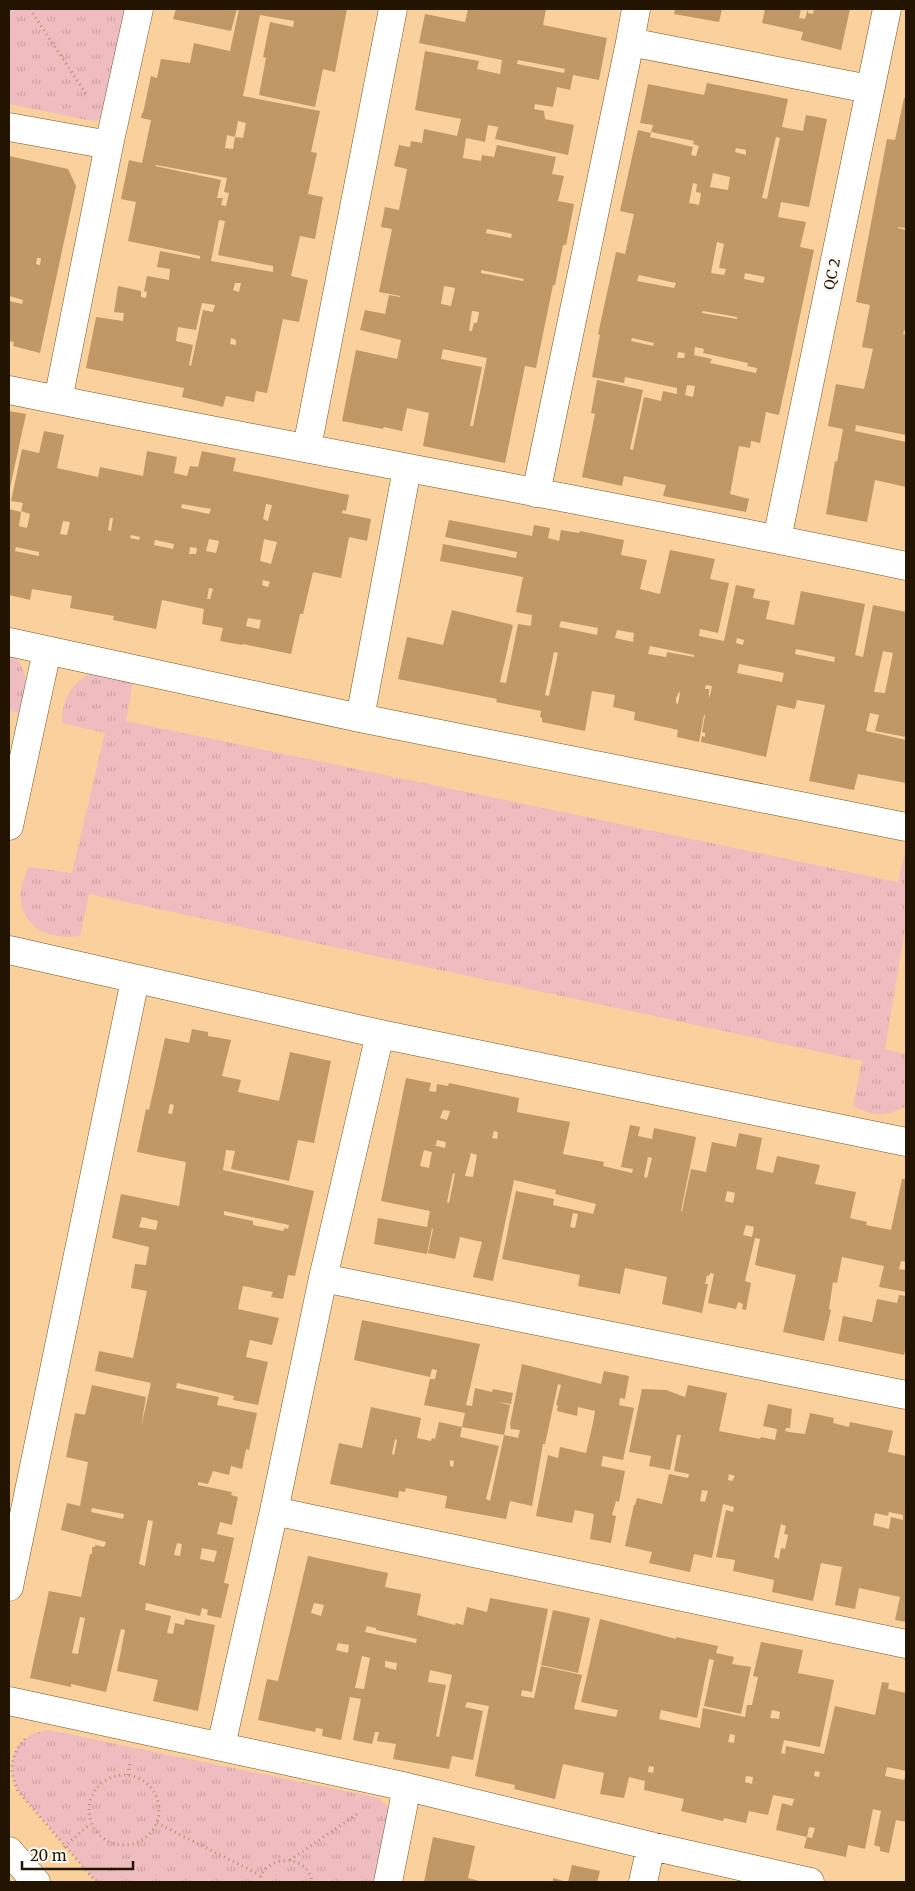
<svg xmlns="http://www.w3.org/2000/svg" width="915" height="1891" viewBox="0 0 915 1891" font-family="Merriweather,serif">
	<defs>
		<pattern id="grass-tufts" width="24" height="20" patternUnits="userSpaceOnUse" patternTransform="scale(1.25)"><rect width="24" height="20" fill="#efbdc0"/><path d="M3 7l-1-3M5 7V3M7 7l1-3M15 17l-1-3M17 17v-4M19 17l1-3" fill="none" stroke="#cda2a3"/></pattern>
	</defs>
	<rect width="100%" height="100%" fill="#fad19c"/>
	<!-- grass -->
	<path fill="url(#grass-tufts)" d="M9,9H134L102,118L95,121L87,120L9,104Z
		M9,651C31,671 27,687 21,713L9,711Z
		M90,673L134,676L126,721L898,882L906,849V923L885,1049L906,1054V1106C886,1117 874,1117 853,1106L862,1061L89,894L80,936C33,943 6,909 29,867L72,873L105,733L62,723C63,697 69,687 90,673Z
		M48,1730L379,1798L387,1806L393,1815L384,1882H96L18,1791C4,1762 14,1735 48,1730Z"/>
	<!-- building -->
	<path fill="#bf9865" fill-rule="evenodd" d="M176,9H237L231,31L173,19Z
		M239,9H347L335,72L323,69L315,107L259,95L266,58L263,57L270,22L293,27L294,21L260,15L243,96L320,111L311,152L317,153L308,194L323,197L315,239L300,236L291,276L308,280L299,322L283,319L267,393L256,391L254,402L226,396L223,407L182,397L184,388L86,368L96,317L123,321L124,313L114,312L118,286L141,291V297L146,298L147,292L144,291L147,276L169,280L170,269L157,267L160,251L200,259V256L128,241L136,202L121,199L129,160L142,163L151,120L141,118L142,113H143L151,76L157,78L161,59L190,63L194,43L230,51ZM238,121L246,123L243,138L235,137L233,149L225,148L227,135L235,137ZM156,165L227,178L224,192L229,193L226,206L221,205L223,198H217L221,180L155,166ZM219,220L225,221L218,255L273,266V272L211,261ZM235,283H241L239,292L233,290ZM202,303L215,305L213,312L203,310L191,366L189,365L193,345L176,341L178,327L196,330ZM231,338L236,340V345L230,344Z
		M468,9H546L543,25L607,38L599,80L573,75L570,90L557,87L553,107L535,104L534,109L544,111L545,119L574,125L568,155L495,139L498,127L488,125L485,142L466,138L463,158L481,161L482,155L494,157L497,145L556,157L552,174L564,176L558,201L574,204L566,245H563L555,285H553L536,368L525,366L505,463L423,446L429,413L407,408L402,431L384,427L383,429L342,421L356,350L397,359L401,340L360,330L365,310L385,314L389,295L400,297V296L379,292L392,229L381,227L385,207L399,210L407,169L394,166L399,145L410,147L411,141L422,143L424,129L457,136L461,119L415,110L425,51L479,61L477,69L500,74L502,60L419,43L425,14L465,22ZM518,60L565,69L564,73L517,64ZM487,229L512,234L511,238L486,233ZM481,270L524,279L523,281L481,273ZM444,286L455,288L451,306L441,304ZM472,311L479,312L477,323H474L472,331H469ZM443,349L487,358L473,426H470L482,367L441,359Z
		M675,9H722L719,22L674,14Z
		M765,9H801L799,18L805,19L808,9V13L813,14L814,9H850L841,50L801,40L803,32L762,23Z
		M707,83L788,99L782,127L803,131L806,115L827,119L809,207L781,202L778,217L806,222L800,247L814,250L779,415L766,412L760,443L751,441L750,448L739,446L730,494L749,499L746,512L663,496L666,485L624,476L622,486L582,477L595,414L591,413L597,380L643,390L630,449L633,450L644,397L661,401L663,391L677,394V388L625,377L624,383L592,377L600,335L598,334L616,252L625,254L634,214L620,211L638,130L651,133L650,137L693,147L691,155L696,156L699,146L693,144L694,141L651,132L653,125L640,123L648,84L704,95ZM776,137L780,138L767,199L762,198ZM736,148L746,150V155L735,152ZM713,173L730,177L728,190L710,187ZM693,183L697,184L696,192L701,193L699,205L689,203ZM717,242L724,244L719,268L726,269L724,275L711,273ZM745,273L765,277L763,283L744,279ZM639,275L676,283L674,288L637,281ZM703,311L737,317V319L702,313ZM632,338L654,343L653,346L631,341ZM695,347L704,349L703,353L748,363L747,366L757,368L756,373L710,363L712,359L694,355ZM678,352L685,353L684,358H677ZM687,385L695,386L693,397L685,395Z
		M904,98H906V228L898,227V228L906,230V331H904L903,334L906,335V435L856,425L855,431L906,442V487L875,480L867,522L826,514L835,461L837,462L843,429L828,426L836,384L864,389L873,349L862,347L870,305L856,302L887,139L895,140Z
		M9,156L68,169L76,186L40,353L13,346L14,342L9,341V301L22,304L23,300L9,296ZM37,258H41L40,265L36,264Z
		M9,411L26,414L10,488L9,487Z
		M44,431L64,435L57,468L98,477L100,467L143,476L147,451L177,457L174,473L187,476L190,466L198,467L202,451L236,458L233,471L349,495L346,511L343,510L342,513L371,519L367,541L349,537L341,578L313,572L303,614H300L291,654L243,644L242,645L220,641L223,628L202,624L204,609L162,600L156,629L113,620L114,616L70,608L72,596L32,589L30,600L9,595V509L21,512L19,526L27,528L30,514L21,511L23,503L11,501L22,449L39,453ZM182,504L211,509L209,514L181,508ZM266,504L272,505L268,521L263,519ZM110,518H113L111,531L108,530ZM63,521L70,522L67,535L60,534ZM131,535L140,537L139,540L130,538ZM209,539L219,541L216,553L206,551ZM264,539L277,542L271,564L260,561ZM155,540L174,544L173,549L154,545ZM16,547L39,552V556L15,551ZM190,547L197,548L196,554H189ZM263,580L270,582L268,587L262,585ZM209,588L213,589L210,599H207ZM248,618L261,620L259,629L246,626Z
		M449,520L532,536L534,525L550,528L548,538L559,541L561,530L579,533L580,531L624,540L621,555L647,560L640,589L660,594L670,550L715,559L710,579L729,583L718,633L700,629L699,636L724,641L736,585L755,589L753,598L770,601L766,619L794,625L801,591L865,604L855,655L863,657L873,605L906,612V737L875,731L879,715L870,713L866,731L906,740V783L858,774L854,790L809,781L825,705L797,700L795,709L777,705L766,757L701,742L702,736L705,737V733L702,732L705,716L704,715L699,742L677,737L678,730L634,720L635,712L613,707L615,695L592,691L585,731L542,722V718L540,717L541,711L496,702L497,699L398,679L407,637L443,645L452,610L513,625L500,682L506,683L518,624L531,626L532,615L516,612L523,577L440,561L443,544L516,558L517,552L445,537ZM561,621L598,628L597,635L559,627ZM617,630L634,633L633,642L615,638ZM737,638L744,640L743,645L736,643ZM650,646L694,655V657L667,652L666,657L648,654ZM796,649L835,657L834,662L795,654ZM883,651L893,653L885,693L874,692ZM554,652L558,653L549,696L545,695ZM739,664L784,673L782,682L737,673ZM706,685L712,686L709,699V689H705ZM679,692L680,693L678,704L676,703V698Z
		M192,1029L208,1032V1036L231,1040L222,1076L241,1080L238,1092L279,1101L290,1052L331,1061L314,1143L298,1140L289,1181L231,1169L235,1151L226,1150L223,1170L314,1191L295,1276L288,1275L283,1299L271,1297L273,1292L243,1286L238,1309L279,1318L272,1345L250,1340L246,1357L268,1362L258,1405L233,1400L234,1396L177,1383L176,1388L219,1397L217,1405L257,1413L249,1450L246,1449L242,1469L231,1466L229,1475L213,1471L208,1484L198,1482V1485L232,1492L231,1495L238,1497L232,1525L220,1522L217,1534L234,1538L224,1583L229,1584L221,1618L207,1615L208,1610L202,1608L200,1616L146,1603L145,1610L171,1616L167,1633L173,1634L175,1623L184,1625L185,1619L215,1625L198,1711L153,1701L158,1680L117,1671L125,1630L121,1629L106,1692L71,1684V1687L30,1678L49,1591L81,1597L90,1554H92V1547H95V1545L104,1547L106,1542L61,1530L67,1503L80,1506L88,1462L66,1457L75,1413L85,1415L92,1385L146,1397L141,1427L151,1383L95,1371L99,1351L133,1358L147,1291L131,1288L135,1264L146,1265L149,1247L112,1238L121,1194L179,1206L186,1162L137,1152L146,1109L149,1110L165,1038L189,1043ZM170,1104L174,1105L172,1114L168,1113ZM224,1211L289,1225L288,1229L285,1228L283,1231L253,1225V1221L224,1215ZM142,1217L158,1221L156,1230L139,1227ZM92,1508L124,1514L123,1519L91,1512ZM148,1520L153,1521L145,1566L139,1564ZM177,1543L182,1544L180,1556L174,1555ZM202,1548L217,1551L214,1562L200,1559ZM80,1617L85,1618L78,1654L72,1653Z
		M406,1078L431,1083L429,1091L436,1092L437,1084L448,1086L449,1083L519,1098L517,1112L570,1122L563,1154L604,1162L603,1166L632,1173L633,1169L621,1167L630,1125L640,1127L638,1136L652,1139L654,1128L696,1137L681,1211H682L691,1169L706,1172L712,1142L736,1147L739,1133L762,1138L756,1169L773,1173L777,1156L820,1165L815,1184L856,1192L850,1218L867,1222L866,1225L891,1230L902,1179H906V1262L901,1261L899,1269L906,1270V1292L879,1287L884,1266L842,1257L837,1283L833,1282L829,1309L831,1310L824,1341L783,1332L796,1275L755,1265L760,1239L755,1238L745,1281L751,1283L746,1310L742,1309L743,1304L738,1302L736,1309L708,1303L714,1274L710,1273L709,1276L707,1275L705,1284H708L702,1313L662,1304L667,1277L625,1268L620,1294L578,1286L580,1275L502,1259L516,1191L554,1199L553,1205L593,1214L596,1204L555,1194L556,1190L514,1180L493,1281L473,1277L482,1242L460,1237L455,1259L428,1253L433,1229L432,1228L427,1254L374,1244L378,1218L427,1227L430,1211L381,1201ZM443,1110L450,1111L447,1120L440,1118ZM494,1131L498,1132L497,1139L492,1138ZM437,1140L446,1142L445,1148L433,1145H436ZM424,1150L432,1152L429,1168L420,1166ZM471,1153L477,1155L473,1177L465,1176ZM648,1157L652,1158L647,1178L644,1177ZM453,1173L455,1174L449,1203L447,1202ZM727,1191L735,1193L733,1203L725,1201ZM573,1213L578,1214L575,1228L570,1227ZM746,1225L754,1227L752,1237L743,1235Z
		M899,1295L906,1296V1346L904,1355L838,1341L843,1316L872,1322L877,1299L897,1303Z
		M362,1320L480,1344L466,1405L472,1406L475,1388L492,1392L493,1389L513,1393L511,1404L497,1402L510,1405L504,1435L462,1427L460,1437L499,1446L486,1499L490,1501L504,1435L518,1438L520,1430L511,1429L510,1424L522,1364L601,1384L604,1371L629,1376L625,1399L620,1398L619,1405L634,1408L623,1460L603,1456L601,1466L625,1471L619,1502L616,1501L612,1515L616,1516L611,1543L590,1539L594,1514L575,1510L572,1523L536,1516L548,1455L558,1458L560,1447L586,1453L593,1423L595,1411L578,1407L577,1416L557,1411L558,1405H556L561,1385L558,1384L545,1444H543L532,1506L510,1501L506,1519L445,1508L447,1496L406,1488L405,1492L399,1491L398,1498L330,1484L339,1443L362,1448L371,1407L421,1418L417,1438L431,1441L432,1438L435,1439L439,1422L462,1427L465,1413L424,1405L430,1379H435L437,1370L432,1369L430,1377L354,1360ZM395,1439L397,1440L394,1455L392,1454ZM450,1460L454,1461L453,1467L450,1466Z
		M688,1385L727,1393L719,1431L760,1439L761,1437L775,1440L777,1429L763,1426L768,1404L792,1409L790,1428H786L785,1431L789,1432L805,1434L810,1413L834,1418L833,1423L849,1427L850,1422L893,1431L888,1452L906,1456V1622L895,1620L900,1597L859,1588L855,1609L835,1605L842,1567L821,1563L813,1601L772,1592L774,1580L733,1571L735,1560L716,1557L726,1510L733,1512L734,1507L723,1504L712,1558L694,1554L690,1572L649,1563L652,1552L625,1546L634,1505H635L637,1498L662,1504L669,1474L688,1478L689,1474L674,1471L681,1435H677L670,1470L649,1466L651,1456L629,1452L642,1389L666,1390L685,1397ZM729,1474L735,1476L732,1481L728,1480ZM702,1490L708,1491L705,1502L700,1501ZM889,1512L903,1515V1520L891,1517L889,1529L873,1525L875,1513L888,1516ZM781,1524L786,1526L784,1534L788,1535L785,1549L781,1548L779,1559L774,1557Z
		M308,1556L388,1573L385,1587L421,1594L417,1615L455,1625L456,1623L463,1625L467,1607L487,1612L490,1598L548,1609L532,1692L522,1690L521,1696L534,1698L541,1666L582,1675L574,1709L616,1717L618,1710L581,1702L600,1619L676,1639V1637L718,1646L716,1653L734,1657L732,1664L751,1667L741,1714L704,1706L714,1660L709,1659L697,1718L661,1710L659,1719L700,1728L703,1708L745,1717L747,1705H752L758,1677L753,1676L761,1642L803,1650L798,1673L834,1680L820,1747L784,1740L781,1753L785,1754L786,1746L824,1754L835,1706L875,1715L882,1682L889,1683L888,1689L906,1693V1771L887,1767L885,1776L904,1780L906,1774V1822L896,1820L889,1853L880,1851V1847L874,1845L881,1811L873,1809L865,1849L848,1845L846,1857L804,1848L807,1837L812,1838L815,1828L809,1827L807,1837L776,1830L782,1803L792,1806L794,1799L773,1795L768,1815L749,1811L746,1823L724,1818L723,1821L681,1811L684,1799L644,1790L645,1781L629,1777L624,1798L600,1794L604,1773L563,1764L555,1799L514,1789L515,1785L475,1776L489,1706L467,1702L465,1707L483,1711L473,1760L452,1756L449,1769L393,1759L396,1744L377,1741L379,1732H375L372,1744L353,1740L361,1699L350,1697L341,1740L322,1736L323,1729L316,1728L315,1732L258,1720L267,1679L278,1681ZM314,1603L324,1605L321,1616L311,1613ZM367,1626L376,1628V1630L417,1639L416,1643L365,1632ZM338,1643L349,1645L348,1653L336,1650ZM362,1656L370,1658L364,1689L355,1688ZM385,1661L397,1663L396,1670L385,1667ZM430,1670L452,1675L439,1737L436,1736L446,1685L428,1682ZM772,1710L780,1712L779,1719L770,1718ZM730,1734L735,1735L734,1743L728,1742ZM649,1766L654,1767L653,1773L648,1772ZM815,1771L820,1772L819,1777L814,1776ZM746,1776L753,1777L752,1784L745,1782Z
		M553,1610L590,1618L578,1673L541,1665Z
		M433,1837L475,1846L468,1878L483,1882H424Z
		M572,1865L600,1871L597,1882H568Z
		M553,1878L567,1882H553Z"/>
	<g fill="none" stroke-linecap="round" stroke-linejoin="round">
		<!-- minor casing -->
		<g stroke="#76531f" stroke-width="29">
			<path id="minor" d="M630,42L869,89
				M9,127L109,145
				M9,390C307,451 608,503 906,566
				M58,400L109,145L139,9
				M307,447L393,9
				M536,493L630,42L636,9
				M777,539L887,9
				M9,642L360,718L906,827
				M360,718L407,469
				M9,826L47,651
				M9,950L380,1034L906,1142
				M323,1278L906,1395
				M274,1511L906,1644
				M9,1587L135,980
				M9,1701L407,1787L651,1846L810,1882
				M221,1746L274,1511L323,1278L380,1034
				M9,1851L36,1882
				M388,1882L407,1787
				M643,1882L651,1846"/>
		</g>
		<!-- path -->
		<path stroke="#b29268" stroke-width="3" stroke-dasharray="1 4" stroke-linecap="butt" d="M30,9L86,94
			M25,1739C10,1755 9,1771 18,1791L96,1882
			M128,1775L130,1761
			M89 1810a35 35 0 1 1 70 0a35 35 0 1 1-70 0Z
			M157,1823L260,1875
			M64,1847L90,1824
			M290,1860L360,1812
			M259,1882C264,1854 308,1853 312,1882"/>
		<!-- minor -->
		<use href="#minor" stroke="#fff" stroke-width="28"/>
	</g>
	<g text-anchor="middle" stroke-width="4.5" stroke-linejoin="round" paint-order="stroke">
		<!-- street labels -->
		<g font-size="14" fill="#231401" stroke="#fdf9f4">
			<text transform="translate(832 274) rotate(-78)" y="5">QC 2</text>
		</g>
	</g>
	<!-- border -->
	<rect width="915" height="1891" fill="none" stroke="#231401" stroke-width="20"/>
	<!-- scale -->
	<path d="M22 1861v8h111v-8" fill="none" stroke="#231401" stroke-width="2.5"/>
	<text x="30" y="1861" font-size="15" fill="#231401" stroke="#fdf9f4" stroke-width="4" paint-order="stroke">20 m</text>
</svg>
